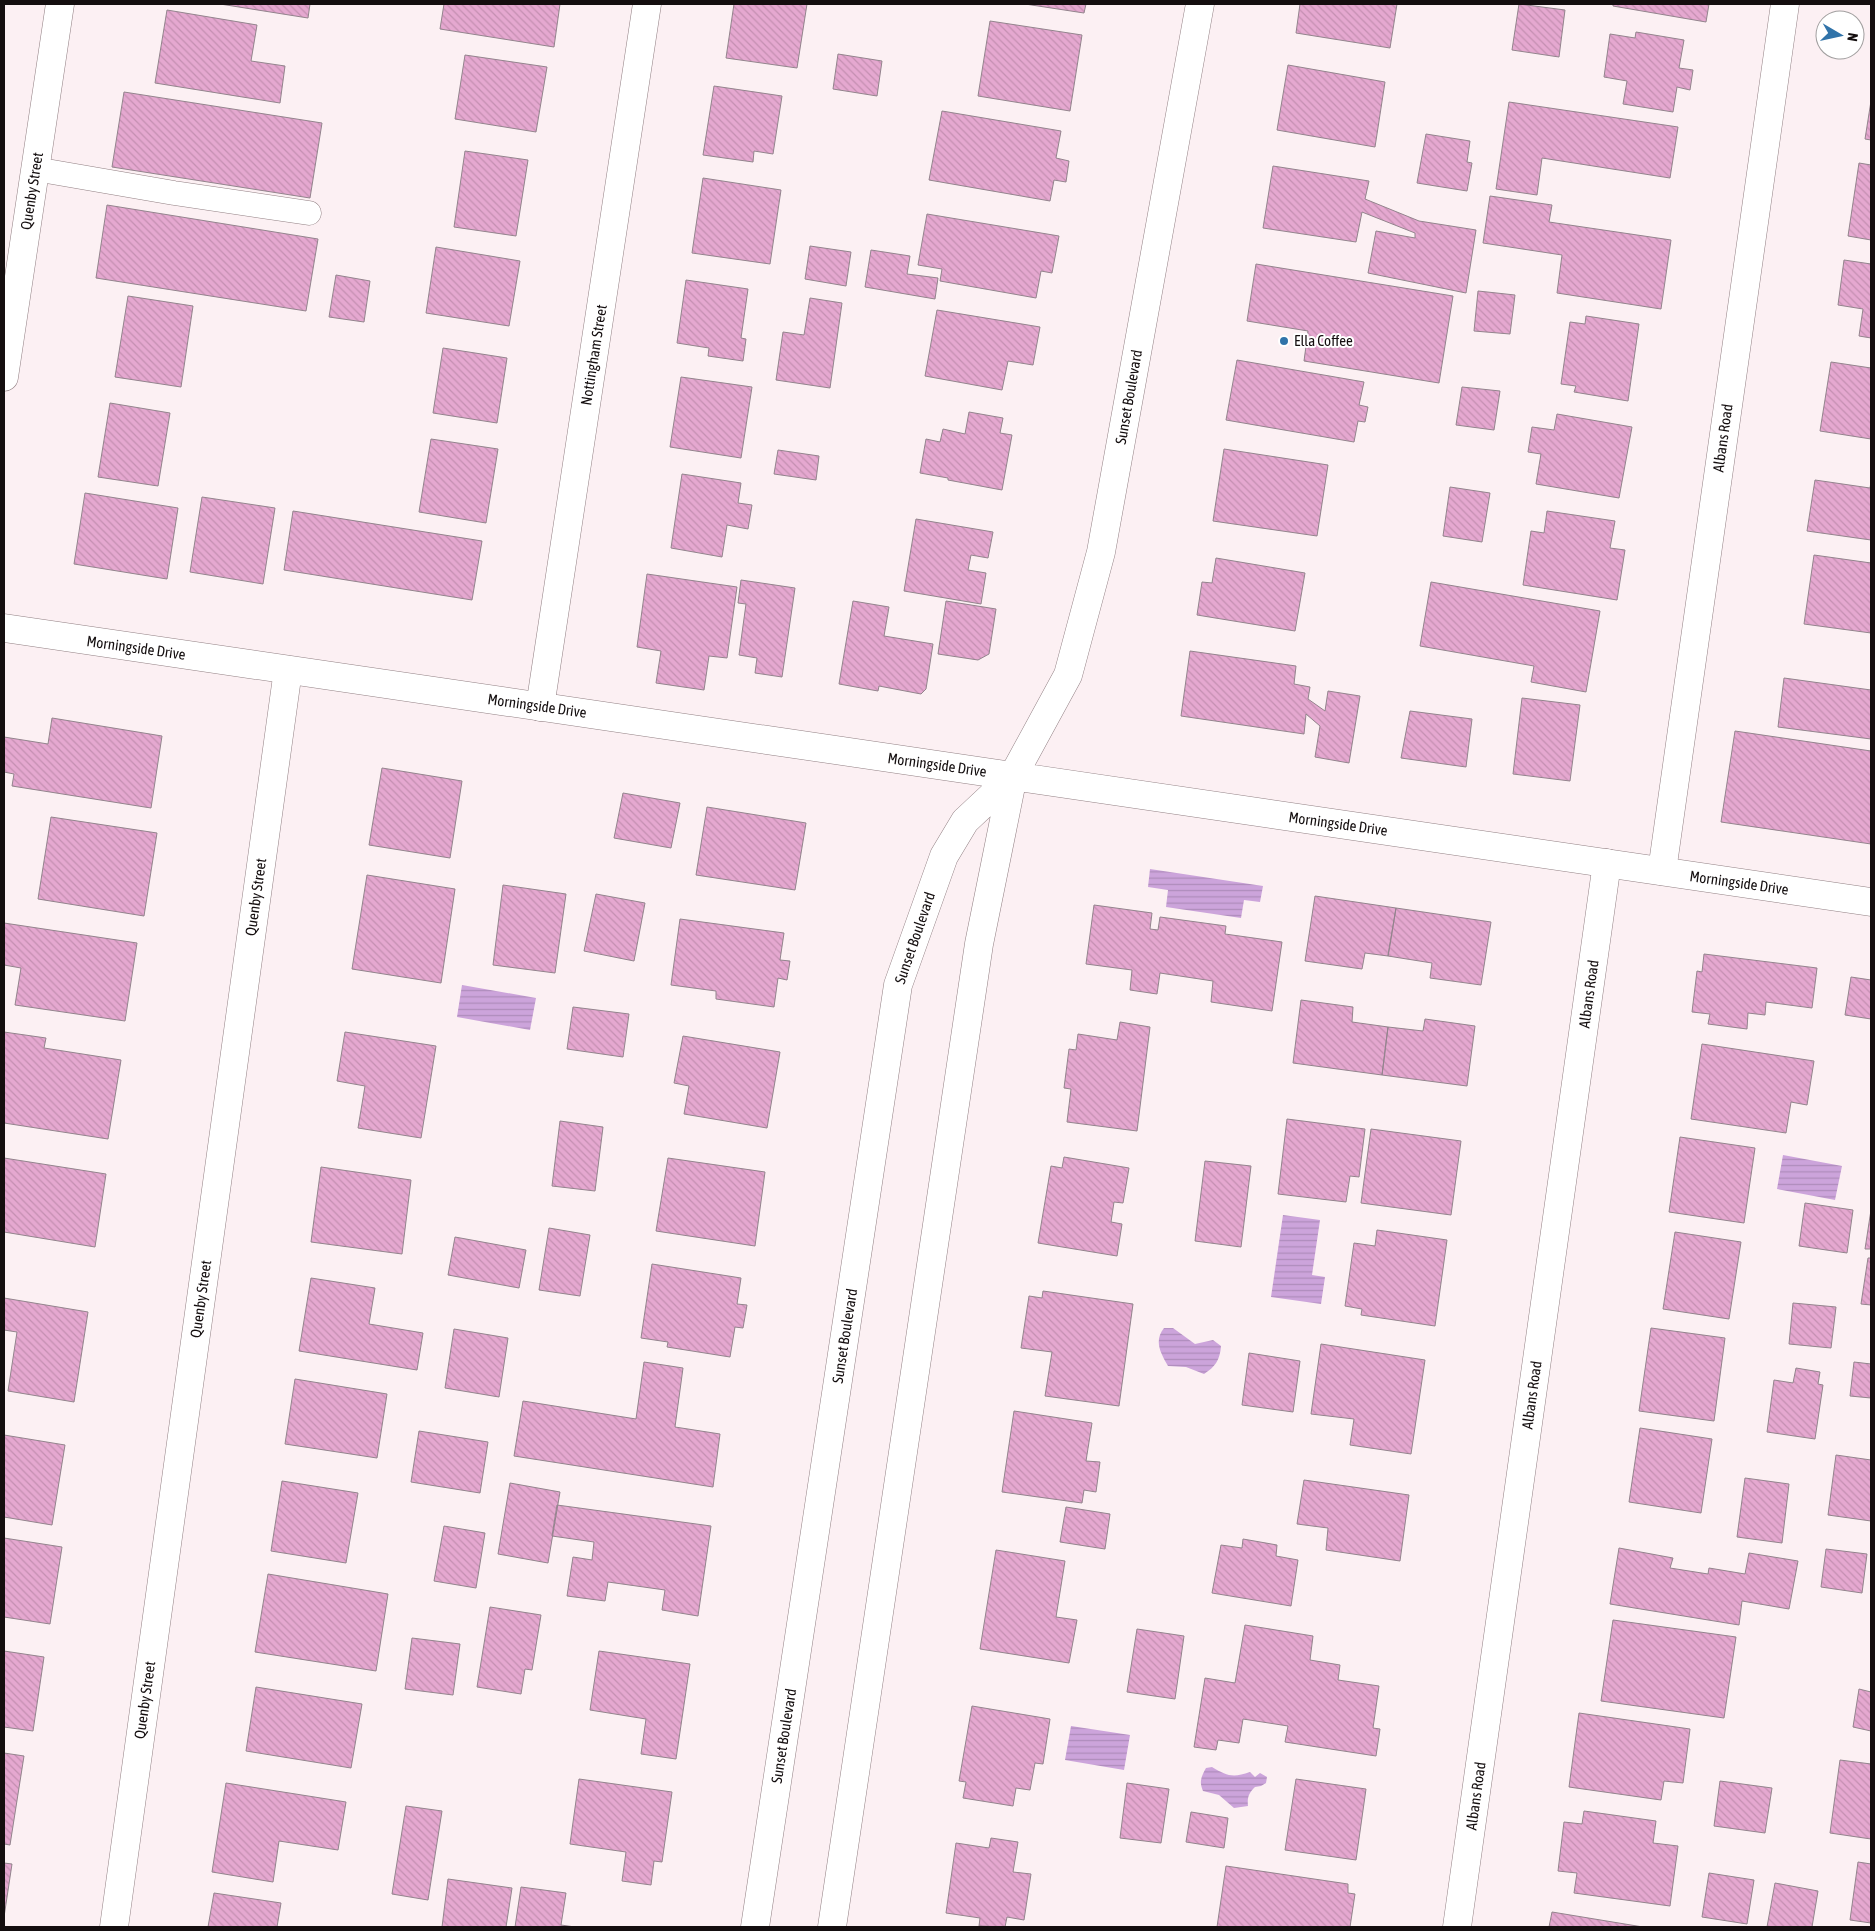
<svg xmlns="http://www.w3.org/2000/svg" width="1875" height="1931" viewBox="0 0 1875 1931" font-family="'Asap Condensed',sans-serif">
	<defs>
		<pattern id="water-rules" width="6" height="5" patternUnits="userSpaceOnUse" patternTransform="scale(1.25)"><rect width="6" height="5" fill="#cca4db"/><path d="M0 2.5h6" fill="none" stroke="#ae8cbb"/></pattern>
		<pattern id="building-back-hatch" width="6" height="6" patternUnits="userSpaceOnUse" patternTransform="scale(1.25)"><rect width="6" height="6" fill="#e5a8d0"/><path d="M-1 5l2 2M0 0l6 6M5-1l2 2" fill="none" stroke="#c48fb1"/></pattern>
	</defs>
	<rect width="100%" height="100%" fill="#fcf0f3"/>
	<!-- water -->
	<path fill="url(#water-rules)" d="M1150,869L1263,886L1260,902L1244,900L1241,918L1166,907L1168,890L1148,887Z
		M462,985L536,998L530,1030L457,1017Z
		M1783,1155L1842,1166L1835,1200L1777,1189Z
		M1283,1215L1320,1220L1312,1275L1325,1277L1321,1304L1271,1297Z
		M1164,1328H1173L1195,1344L1213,1340L1221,1346C1220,1360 1215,1367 1204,1374L1186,1367L1168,1366C1160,1352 1154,1341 1164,1328Z
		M1071,1726L1130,1735L1124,1770L1065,1760Z
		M1212,1767C1227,1776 1233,1778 1250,1772L1255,1777L1260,1773L1267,1777L1266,1783L1261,1786L1255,1787C1249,1793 1247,1797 1248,1806L1234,1808L1219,1795L1203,1791C1199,1782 1201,1777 1206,1768Z"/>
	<!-- building -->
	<path fill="url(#building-back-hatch)" stroke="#93848d" d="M220,4H310L308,18Z
		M444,4H560L554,47L440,29Z
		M734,4H807L797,68L726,58Z
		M1025,4H1086L1084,13Z
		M1300,4H1397L1390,48L1296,33Z
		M1519,4L1565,10L1559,57L1512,50Z
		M1613,4H1709L1706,22L1613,6Z
		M167,10L257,25L251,61L285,66L280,103L155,83Z
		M990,21L1082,35L1070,111L978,96Z
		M1636,32L1684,40L1679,68L1693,70L1690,90L1677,87L1673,112L1623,104L1627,81L1604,77L1610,34L1635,38Z
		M838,54L882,61L877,96L833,89Z
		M465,55L547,67L536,132L455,119Z
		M1288,65L1385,82L1375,147L1277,130Z
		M714,86L782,96L773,154L754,151L753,162L703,155Z
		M124,92L322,123L310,198L112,167Z
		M1871,101V140L1865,139Z
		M1509,102L1678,127L1670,178L1542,158L1537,195L1496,189Z
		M942,111L1061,131L1056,158L1069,161L1066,182L1054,180L1050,201L929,180Z
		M1426,134L1470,141L1467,162L1472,163L1467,191L1417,183Z
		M465,151L528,160L516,236L454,227Z
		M1859,163L1871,165V240L1848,236Z
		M1273,166L1369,181L1365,199L1419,221L1476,230L1466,293L1368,273L1376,231L1415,238V233L1362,212L1356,242L1263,228Z
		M703,178L781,190L770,264L692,253Z
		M1490,196L1552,205L1549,222L1671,240L1661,309L1557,293L1562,255L1483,243Z
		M107,205L318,239L306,311L96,278Z
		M927,214L1059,236L1052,273L1041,271L1036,298L940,281L942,269L918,265Z
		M810,246L851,252L846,286L805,279Z
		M436,247L520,261L509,326L426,313Z
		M871,250L910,256L907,274L938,278L935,299L865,287Z
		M1844,260L1871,264V338L1859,336L1863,309L1838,305Z
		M1256,264L1453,296L1439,383L1304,361L1308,331L1247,321Z
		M336,275L370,281L364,322L329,317Z
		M686,280L748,289L741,338L746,339L743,361L708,356L709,348L677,343Z
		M1478,291L1515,295L1510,334L1474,331Z
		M128,296L193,306L181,387L115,377Z
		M810,298L842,303L830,388L776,380L783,332L804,335Z
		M937,310L1040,327L1033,365L1008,361L1002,390L925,376Z
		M1586,316L1639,324L1628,401L1574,392L1576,386L1561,384L1570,322L1585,324Z
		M443,348L507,358L497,423L433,413Z
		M1237,360L1364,382L1359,405L1368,407L1365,422L1358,421L1354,442L1226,420Z
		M1831,362L1871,368V439L1820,431Z
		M681,377L752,387L741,458L670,447Z
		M1462,387L1500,391L1494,430L1456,425Z
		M110,403L170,413L158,486L98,477Z
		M969,412L1003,418L1000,433L1012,435L1002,490L948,480V478L920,473L926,439L940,442L943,429L965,434Z
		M1557,414L1632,427L1619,498L1536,484L1541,454L1528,452L1532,427L1554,430Z
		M431,439L498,449L486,523L419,512Z
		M1224,449L1328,465L1317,536L1213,521Z
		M778,450L819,456L816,480L774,474Z
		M682,474L741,483L738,503L752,505L748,529L727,525L722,557L671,548Z
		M1815,480L1870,488L1871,482V540L1807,531Z
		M1450,487L1490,493L1482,542L1443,536Z
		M85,493L178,508L167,579L74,564Z
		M202,497L275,508L263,584L190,572Z
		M293,511L482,541L472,600L284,570Z
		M1547,511L1615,521L1610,548L1625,550L1617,600L1523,585L1531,531L1544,533Z
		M916,519L993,532L988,558L971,555L968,570L986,573L981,604L904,591Z
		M1814,555L1871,563V633L1804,624Z
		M1216,558L1305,573L1295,631L1197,615L1202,582L1212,583Z
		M647,574L737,587L727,658L709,656L704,690L656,683L661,651L637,647Z
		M741,580L795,588L782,677L755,673L757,658L739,655L746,604L738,603Z
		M1431,582L1600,611L1586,692L1531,682L1534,666L1420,646Z
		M853,601L889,607L884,636L933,644L926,689L921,694L879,686L878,691L839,684Z
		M946,601L996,609L989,654L978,660L938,654Z
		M1190,651L1296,666L1294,684L1310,687L1308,699L1325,711L1328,691L1360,696L1349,763L1315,757L1320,726L1306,714L1304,734L1181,716Z
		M1784,678L1871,690V739L1778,727Z
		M1522,698L1580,705L1570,781L1513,774Z
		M1410,711L1472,719L1466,767L1401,758Z
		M52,718L162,736L151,808L12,786L14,774L4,772V737L48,744Z
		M1735,731L1871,751V844L1721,822Z
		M382,768L462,781L450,858L369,845Z
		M623,793L680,803L671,848L614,838Z
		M707,807L806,823L795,890L696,875Z
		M51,817L157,833L144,916L38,899Z
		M367,875L455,889L441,983L352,969Z
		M503,885L566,894L555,973L493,965Z
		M596,894L645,903L634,961L584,951Z
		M1315,896L1396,908L1388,956L1365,953L1362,969L1305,961Z
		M1094,905L1152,913L1150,929L1158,930L1160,917L1226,926L1225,934L1282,942L1272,1011L1211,1002L1213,981L1160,973L1157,994L1130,990L1132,970L1086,964Z
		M1396,908L1491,922L1481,985L1430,978L1432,963L1388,956Z
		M680,919L784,933L780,960L790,961L787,980L778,978L774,1007L716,999V991L671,985Z
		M4,923L137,943L125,1021L15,1005L21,968L4,965Z
		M1704,954L1817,968L1812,1008L1766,1002L1765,1015L1748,1013L1747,1029L1708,1024L1710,1014L1692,1012L1697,971L1702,972Z
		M1851,977L1871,980V1019L1845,1015Z
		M1301,1000L1353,1007L1352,1022L1388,1027L1382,1075L1293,1063Z
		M573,1007L629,1014L623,1057L567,1049Z
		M1425,1019L1475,1026L1467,1086L1382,1075L1388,1027L1423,1031Z
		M1120,1022L1150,1027L1137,1131L1067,1122L1071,1089L1064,1088L1069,1049L1076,1050L1078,1034L1117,1040Z
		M4,1032L46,1038L44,1048L121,1060L108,1139L4,1123Z
		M345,1032L436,1046L421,1138L358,1128L365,1086L337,1081Z
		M683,1036L780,1052L767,1128L684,1114L689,1086L674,1083Z
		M1702,1044L1814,1061L1807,1105L1791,1102L1786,1133L1691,1119Z
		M1287,1119L1365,1129L1359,1177L1350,1176L1346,1202L1278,1194Z
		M560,1121L603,1127L595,1191L552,1186Z
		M1371,1129L1461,1141L1451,1215L1361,1203Z
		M1680,1137L1755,1148L1744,1223L1669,1212Z
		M1064,1157L1129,1168L1123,1203L1114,1202L1111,1222L1122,1224L1117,1256L1038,1243L1051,1166L1062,1168Z
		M4,1158L106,1174L95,1247L4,1232Z
		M668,1158L765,1172L755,1246L656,1231Z
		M1205,1161L1251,1166L1241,1247L1195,1241Z
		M321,1167L411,1180L402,1254L311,1242Z
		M1805,1203L1853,1210L1847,1253L1799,1246Z
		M1871,1210V1249H1865Z
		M549,1228L590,1235L580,1296L539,1290Z
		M1377,1230L1447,1240L1435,1326L1361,1315L1362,1309L1345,1306L1354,1243L1375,1246Z
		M1675,1232L1741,1242L1729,1319L1663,1309Z
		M455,1237L526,1250L519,1288L448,1275Z
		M1868,1258H1871V1305L1861,1304Z
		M652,1264L741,1278L737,1304L747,1305L743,1328L735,1327L730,1357L667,1347L668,1342L641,1338Z
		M311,1278L375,1288L369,1324L423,1333L417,1370L299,1351Z
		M1043,1291L1133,1304L1119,1406L1045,1396L1052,1352L1021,1348L1029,1296L1042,1298Z
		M4,1298L88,1312L74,1402L8,1391L17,1332L4,1330Z
		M1793,1303L1836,1307L1831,1348L1789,1344Z
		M1651,1328L1725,1338L1714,1421L1639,1411Z
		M454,1329L508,1338L499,1397L445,1388Z
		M1321,1344L1425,1360L1411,1454L1350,1445L1354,1419L1311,1414Z
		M1249,1353L1300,1361L1293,1412L1242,1405Z
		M644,1362L683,1368L675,1427L720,1434L713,1487L514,1456L523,1401L636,1419Z
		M1854,1362L1871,1364V1398L1850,1396Z
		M1796,1368L1820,1372L1818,1384L1823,1385L1815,1439L1767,1432L1774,1380L1793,1383Z
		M295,1379L387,1394L377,1458L285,1444Z
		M1014,1411L1092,1423L1086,1461L1100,1462L1096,1492L1084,1490L1082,1503L1002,1492Z
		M1640,1428L1712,1439L1701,1513L1629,1502Z
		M419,1431L488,1442L480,1493L411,1482Z
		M4,1435L65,1445L52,1525L4,1517Z
		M1836,1455L1871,1460V1521L1828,1515Z
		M1745,1478L1789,1484L1782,1543L1737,1537Z
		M1304,1480L1409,1495L1400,1561L1326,1550L1328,1528L1297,1524Z
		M282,1481L358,1493L346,1563L271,1551Z
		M510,1483L560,1492L548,1563L498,1554Z
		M557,1505L711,1526L698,1616L662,1610L665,1590L608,1582L605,1601L567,1596L573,1557L592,1560L594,1542L552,1536Z
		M1066,1507L1110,1514L1105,1549L1060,1542Z
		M444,1526L485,1533L476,1588L434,1581Z
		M4,1538L62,1547L50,1624L4,1617Z
		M1243,1539L1277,1545L1276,1556L1298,1560L1291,1606L1212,1593L1221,1545L1242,1548Z
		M1619,1548L1673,1558L1670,1568L1708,1574L1709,1568L1745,1574L1749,1553L1798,1561L1789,1609L1742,1601L1739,1625L1610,1604Z
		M1826,1549L1867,1554L1862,1593L1821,1587Z
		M996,1550L1065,1561L1056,1617L1077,1620L1069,1663L980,1649Z
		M268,1574L388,1594L376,1671L255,1652Z
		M490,1607L541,1615L532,1670L525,1669L521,1694L477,1687Z
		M1613,1620L1736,1637L1724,1718L1601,1701Z
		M1245,1625L1313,1636L1310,1660L1340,1665L1338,1680L1379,1686L1373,1728L1380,1729L1376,1756L1285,1742L1288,1726L1243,1719L1239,1743L1218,1740L1216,1750L1194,1747L1205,1678L1235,1683Z
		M1137,1629L1184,1636L1175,1699L1127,1692Z
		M412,1638L460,1644L453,1695L405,1689Z
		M4,1651L44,1657L33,1731L4,1727Z
		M599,1651L690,1664L676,1759L641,1754L646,1719L590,1710Z
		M256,1687L362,1704L351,1768L246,1751Z
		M1859,1689L1871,1692V1731L1853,1727Z
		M972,1706L1050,1719L1043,1764L1035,1763L1030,1790L1016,1788L1013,1806L963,1798L966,1782L959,1781Z
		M1579,1713L1690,1729L1683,1783L1664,1781L1661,1800L1569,1787Z
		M4,1753L24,1756L10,1845L4,1844Z
		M1840,1760L1871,1764V1839L1830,1833Z
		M579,1779L672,1792L662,1862L654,1861L651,1885L622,1881L626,1852L570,1844Z
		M1296,1779L1366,1789L1356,1860L1285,1850Z
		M1720,1781L1772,1788L1765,1833L1714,1826Z
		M226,1783L346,1802L338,1850L279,1841L273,1882L212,1872Z
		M1127,1783L1169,1789L1161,1843L1120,1838Z
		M406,1806L442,1811L428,1900L392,1894Z
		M1584,1811L1656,1821L1653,1843L1678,1846L1670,1906L1574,1893L1577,1873L1558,1871L1564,1822L1582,1824Z
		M1191,1812L1228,1818L1224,1848L1186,1842Z
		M991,1838L1018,1842L1013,1872L1031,1874L1024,1920L1007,1917L1005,1927L979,1926L980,1918L946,1913L956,1843L989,1848Z
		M1858,1862L1871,1864V1923L1850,1920Z
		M4,1863L12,1864L4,1917Z
		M1226,1866L1348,1884V1893L1355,1894L1350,1927H1217Z
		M1709,1873L1754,1880L1747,1924L1702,1917Z
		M448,1879L512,1888L506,1927H442Z
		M1775,1883L1818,1891L1812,1927H1767Z
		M521,1887L566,1893L561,1925L575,1927H515Z
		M214,1893L281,1903L277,1927H208Z
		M1552,1912L1643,1927H1549Z"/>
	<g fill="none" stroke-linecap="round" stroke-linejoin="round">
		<!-- lane casing -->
		<g stroke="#928084" stroke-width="25">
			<path id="lane" d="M35,169L174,193L309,213"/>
		</g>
		<!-- street casing -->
		<g stroke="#928084" stroke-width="29">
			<path id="street" d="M4,377L60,4
				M540,707L647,4
				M1662,871L1785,4
				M114,1927L288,670
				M1457,1927L1607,863"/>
		</g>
		<!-- secondary casing -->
		<g stroke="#928084" stroke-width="29">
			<path id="secondary" d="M4,628L1871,902
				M755,1927L898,985L944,856L965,821L1013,776
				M832,1927L979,944L1013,776L1068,675L1101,552L1200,4"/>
		</g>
		<!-- lane -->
		<use href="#lane" stroke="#fff" stroke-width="24"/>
		<!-- street -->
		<use href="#street" stroke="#fff" stroke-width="28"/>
		<!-- secondary -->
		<use href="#secondary" stroke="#fff" stroke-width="28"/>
	</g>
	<!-- markers -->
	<circle fill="#3073a9" stroke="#fff" stroke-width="2" cx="1284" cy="341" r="5"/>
	<g text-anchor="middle" stroke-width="4" stroke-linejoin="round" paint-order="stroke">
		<!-- street labels -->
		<g font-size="15" fill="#140e0f" stroke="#fff">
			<text transform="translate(32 191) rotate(-81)" y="5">Quenby Street</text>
			<text transform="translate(594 355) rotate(-81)" y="5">Nottingham Street</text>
			<text transform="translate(1129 397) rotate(-80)" y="5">Sunset Boulevard</text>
			<text transform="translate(1723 438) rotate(-82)" y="5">Albans Road</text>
			<text transform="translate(136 648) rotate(8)" y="5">Morningside Drive</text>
			<text transform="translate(537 706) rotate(8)" y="5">Morningside Drive</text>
			<text transform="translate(937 765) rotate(8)" y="5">Morningside Drive</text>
			<text transform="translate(1338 824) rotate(8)" y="5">Morningside Drive</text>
			<text transform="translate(1739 883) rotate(8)" y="5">Morningside Drive</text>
			<text transform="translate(256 897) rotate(-82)" y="5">Quenby Street</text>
			<text transform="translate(915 938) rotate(-71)" y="5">Sunset Boulevard</text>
			<text transform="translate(1589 994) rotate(-82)" y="5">Albans Road</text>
			<text transform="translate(201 1299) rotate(-82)" y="5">Quenby Street</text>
			<text transform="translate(845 1336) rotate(-81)" y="5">Sunset Boulevard</text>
			<text transform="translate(1532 1395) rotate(-82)" y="5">Albans Road</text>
			<text transform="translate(145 1700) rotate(-82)" y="5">Quenby Street</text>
			<text transform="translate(784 1736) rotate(-81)" y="5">Sunset Boulevard</text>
			<text transform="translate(1476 1796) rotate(-82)" y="5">Albans Road</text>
		</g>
		<!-- poi labels -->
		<g font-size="15" fill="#140e0f" stroke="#fff" text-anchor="start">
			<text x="1294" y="346">Ella Coffee</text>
		</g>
	</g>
	<!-- border -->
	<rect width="1875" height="1931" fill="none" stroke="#140e0f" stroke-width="10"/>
	<!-- north arrow -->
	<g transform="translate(1840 35) rotate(99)"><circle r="24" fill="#ffffff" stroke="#a19f9f"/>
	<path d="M0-4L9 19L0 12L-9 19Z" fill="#3073a9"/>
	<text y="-8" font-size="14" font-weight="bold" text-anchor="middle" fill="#140e0f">N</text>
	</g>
</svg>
